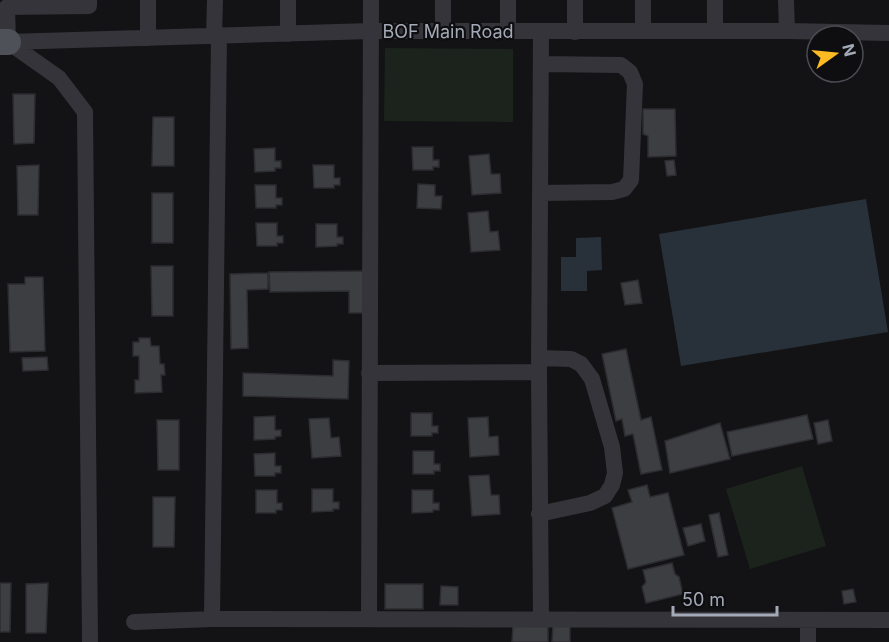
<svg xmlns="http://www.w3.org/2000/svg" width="889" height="642" viewBox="0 0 889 642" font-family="Inter,sans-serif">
	<rect width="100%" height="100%" fill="#131315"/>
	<!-- green -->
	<path fill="#1b231c" d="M385,48L513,49V122L384,121Z
		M802,466L826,546L750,569L726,489Z"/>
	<!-- water -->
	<path fill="#283139" d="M866,199L888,332L681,366L659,234Z
		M601,237L602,270L587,271V291H561V257H576V238Z"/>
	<!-- building -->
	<path fill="#3c3e42" stroke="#2d2d31" stroke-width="1.5" d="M13,94H35L34,143L14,144Z
		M643,109H675L676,156L648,157V136L643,134Z
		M153,117H174V166H152Z
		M412,147H433V160H439V167H433V170H413Z
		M275,148V161H281V168H275V171L255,172L254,149Z
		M489,154L491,174H500L501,193L472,195L469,156Z
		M674,160L676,175L667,176L665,161Z
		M39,165L38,215H18L17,166Z
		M313,165H334V178H340V185H334V188H314Z
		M418,184L435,185V196H442L441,209L417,208Z
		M255,185H276V198H282V205H276V208H256Z
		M152,193H173V243H152Z
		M488,211L490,232L498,231L500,250L471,252L468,213Z
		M256,223H277V236H283V243H277V246H257Z
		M316,224H337V237H343V244H337V246L316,247Z
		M151,266H173V316H152Z
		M364,271L365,313H349V291L270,292L269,272Z
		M268,273V289L247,290L248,348L231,349L230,274Z
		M25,277H43L45,351L10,352L8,284H25Z
		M638,280L642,303L625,305L621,283Z
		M139,338H150L151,346H159L160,364H164L165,375H161L162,392L135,393V380H139V356H133V342H139Z
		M626,349L641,420L651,417L662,470L641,474L633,434L625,436L622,419L616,421L602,354Z
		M47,357L48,370L23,371L22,358Z
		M333,360L349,361L348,399L243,396V373L333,376Z
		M411,413H432V426H438V433H432V436H411Z
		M807,415L813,439L732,456L727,432Z
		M275,416V430H281V436L275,437V439L254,440V417Z
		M488,417L489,437L498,436L499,455L470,457L468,418Z
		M329,418L331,438L339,437L341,456L312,458L309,419Z
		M157,420H179V470H158Z
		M828,420L832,441L818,444L814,423Z
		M720,423L730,459L670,473L665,441Z
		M413,451H434V464H440V471H434V474H413Z
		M275,453V466H281V473H275V476H255L254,454Z
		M489,475L491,495H499L500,514L472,516L469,476Z
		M647,485L650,497L668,493L684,555L628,569L612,508L632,502L628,490Z
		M312,489H333V502H339V509H333V511L312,512Z
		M256,490H277V503H282V510H276V513H256Z
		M412,490H433V503H439V510H433V512L412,513Z
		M153,497H175L174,547H153Z
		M719,513L728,555L718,557L709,515Z
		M701,524L705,541L688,546L683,528Z
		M672,563L675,574L679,577L683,594L646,603L642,587L646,582L643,570Z
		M0,583H11L10,632H0Z
		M48,583L46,633H26V584Z
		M385,584H423V609H385Z
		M441,586L458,587V605H440Z
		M853,589L856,602L844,604L842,591Z
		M513,624L548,625V642H512Z
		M553,625H570V642H552Z"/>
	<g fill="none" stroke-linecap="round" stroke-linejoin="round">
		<!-- street -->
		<path stroke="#34343a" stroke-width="16" d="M288,0V34
			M643,0V31
			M715,0V31
			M786,0L787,31
			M443,32V0
			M508,32V0
			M575,32V0
			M214,36L215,0
			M148,38V0
			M8,42L371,31H787L889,33
			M8,42L59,78L85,112L90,642
			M8,42L7,7L89,6V0
			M540,193L612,192L624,189L631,180L635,84L630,72L621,65L541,64
			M539,358L571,359L581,364L592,379L612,447L615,473L612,485L605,496L590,503L539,514
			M369,373L539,372
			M212,619L219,36
			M369,619L371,0
			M541,619L539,372L541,32
			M134,622L212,619L889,620
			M808,642V620"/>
		<!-- primary -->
		<path stroke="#4f5159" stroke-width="26" d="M0,42H8"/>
	</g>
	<g text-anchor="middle" stroke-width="4.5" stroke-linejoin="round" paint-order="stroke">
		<!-- street labels -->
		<g font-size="18" fill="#a3a9b6" stroke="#0e0e10">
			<text x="448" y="38">BOF Main Road</text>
		</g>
	</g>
	<!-- north arrow -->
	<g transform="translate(835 54) rotate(75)"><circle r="28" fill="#0e0e10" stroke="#4a4c52" stroke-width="1.5"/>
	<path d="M0-4.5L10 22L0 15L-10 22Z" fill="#fdba23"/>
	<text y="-9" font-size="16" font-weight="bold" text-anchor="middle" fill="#a3a9b6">N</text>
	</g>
	<!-- scale -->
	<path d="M673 606v9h104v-9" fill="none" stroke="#a3a9b6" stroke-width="3"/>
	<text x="682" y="606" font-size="18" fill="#a3a9b6" stroke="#0e0e10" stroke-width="4.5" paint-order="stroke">50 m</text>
</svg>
